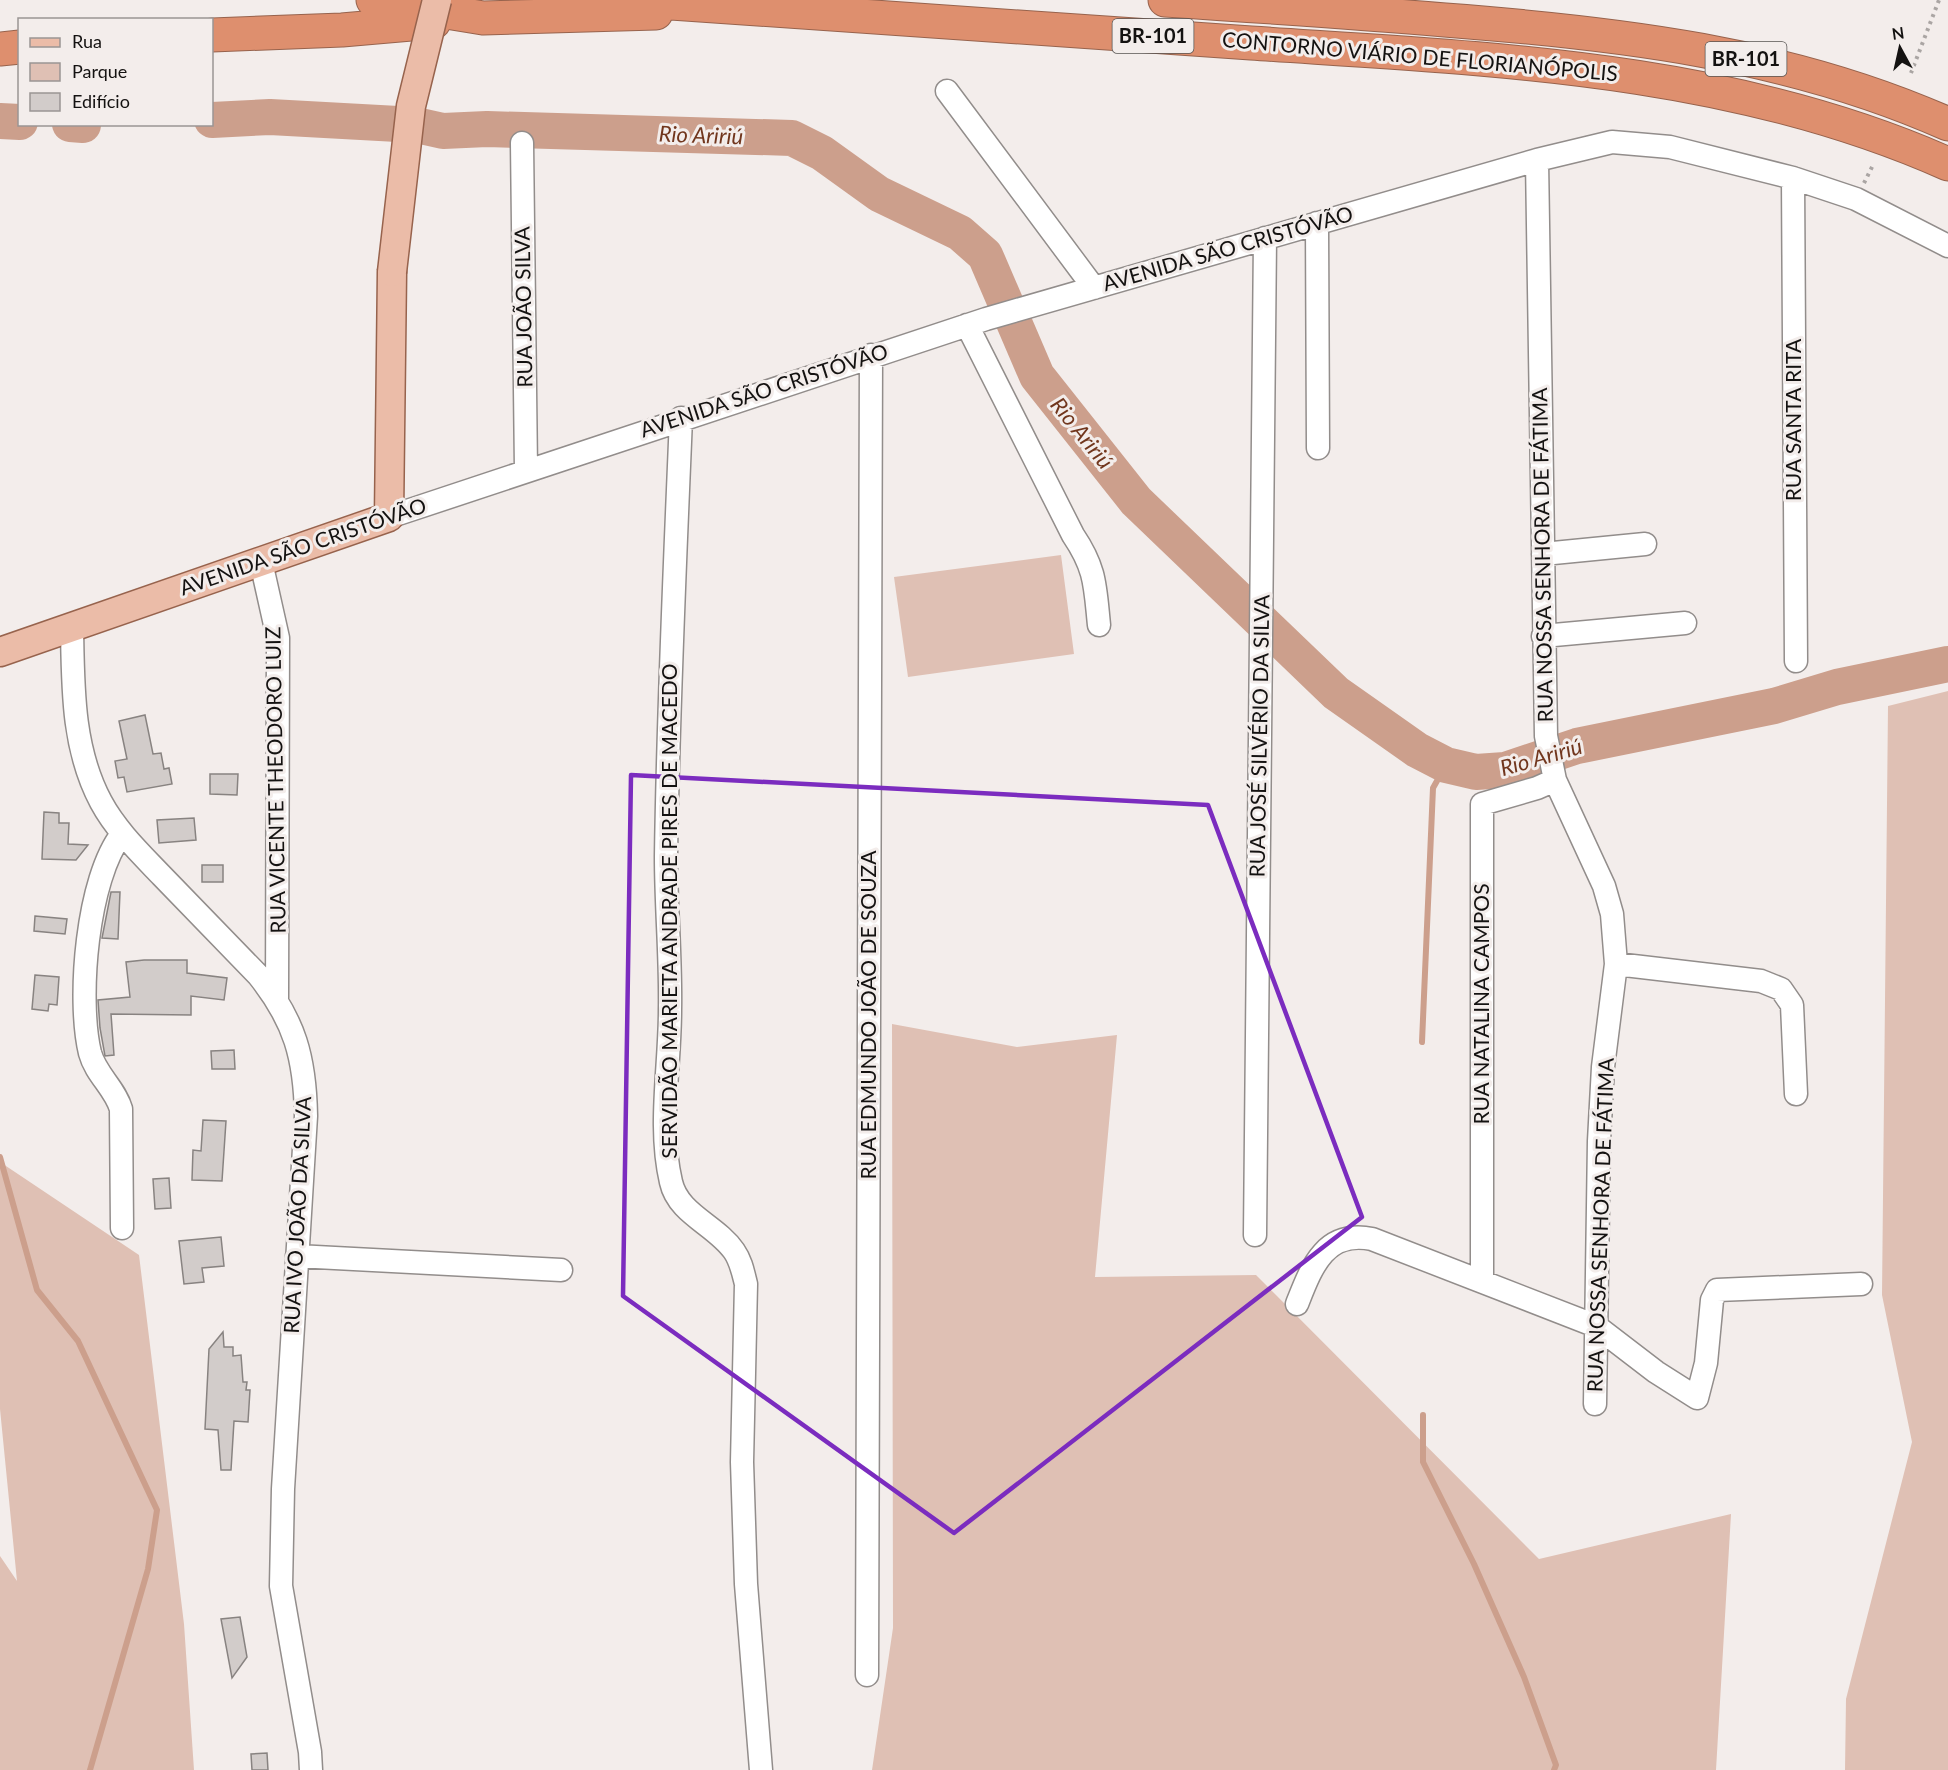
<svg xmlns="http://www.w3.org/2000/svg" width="1948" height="1770" viewBox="0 0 1948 1770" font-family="Lato,sans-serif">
	<rect width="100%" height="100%" fill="#f3edeb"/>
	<!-- green -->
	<path fill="#dfc0b4" d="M1061,555L1074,654L908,677L894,577Z
		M1948,691V1770H1845L1846,1699L1912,1442L1882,1295L1888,706Z
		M892,1024L1017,1047L1117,1035L1095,1277L1256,1275L1539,1559L1731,1514L1716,1770H872L893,1628Z
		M0,1162L139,1255L184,1624L194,1770H0V1556L17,1581L0,1409Z"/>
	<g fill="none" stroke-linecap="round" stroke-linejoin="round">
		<!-- stream -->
		<path stroke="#cc9f8c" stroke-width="6" d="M1422,1042L1433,788L1446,765
			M0,1157L37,1290L78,1341L157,1510L148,1569L90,1770
			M1423,1415V1462L1474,1564L1524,1677L1556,1765L1554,1770"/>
		<!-- river -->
		<path stroke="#cc9f8c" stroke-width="36" d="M212,120L270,117L416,125L443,131L487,129L792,138L822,153L879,194L960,233L985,255L1037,376L1136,501L1336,693L1417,750L1446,765L1476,772L1505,770L1577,746L1774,706L1837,687L1948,664
			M0,121L20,122
			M70,124L83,125"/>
	</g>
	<!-- building -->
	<path fill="#d2ccca" stroke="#888381" stroke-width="1.5" d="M145,715L153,754L161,753L164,769L169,768L172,784L127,792L124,777L118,778L115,761L127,759L119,721Z
		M210,774H238L237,795L210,794Z
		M44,812L59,813V823H69L68,844L88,845L76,860L42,859Z
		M194,818L196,840L159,843L157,820Z
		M202,865H223V882H202Z
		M111,892H120L118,939L102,938Z
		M35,916L67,919L65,934L34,931Z
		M144,960H187V973L227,978L224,1000L191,996V1015L111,1014L114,1055L105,1056L100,1028L98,1000L130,997L126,962Z
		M35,975L59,977L57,1005L49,1004L48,1011L32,1009Z
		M234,1050L235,1069H212L211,1051Z
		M203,1120L226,1121L222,1181L192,1180L193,1150L201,1151Z
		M169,1178L171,1208L155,1209L153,1179Z
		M221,1237L224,1266L202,1268L204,1282L184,1284L179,1241Z
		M223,1332L224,1347H233V1356L241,1355L243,1382H247L246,1390H250L248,1422L234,1421L231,1470H221L218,1430L205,1429L209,1349Z
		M240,1617L247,1657L232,1678L221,1619Z
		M267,1753L268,1770H252L251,1754Z"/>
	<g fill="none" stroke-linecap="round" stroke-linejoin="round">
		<!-- minor casing -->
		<g stroke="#928d8b" stroke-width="25">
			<path id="minor" d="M947,91L1094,288
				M522,143L526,470
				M1537,160L1546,736L1555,780L1604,886L1612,914L1616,964L1603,1067L1599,1141L1595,1404
				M1793,178L1796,661
				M1317,223L1318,448
				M967,325L1073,535C1096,569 1095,586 1099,625
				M681,418C675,564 668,710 666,857C666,908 671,959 670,1010C670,1067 658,1127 671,1182C678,1214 716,1225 734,1251C741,1261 743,1272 746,1284L742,1462L746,1584L761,1770
				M389,517L986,319L1537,160L1612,142L1670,147L1793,178L1856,199L1948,246
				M1543,554L1645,544
				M261,562L278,638L277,1000
				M72,627C73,686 72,748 101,802C116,830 140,853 162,876C194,909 226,942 258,975C295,1021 305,1058 306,1116L283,1489L281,1586L310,1752L311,1770
				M1543,636L1685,623
				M1616,964L1761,981L1781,989L1792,1005L1796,1094
				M122,1228L121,1109C115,1088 96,1075 90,1053C77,999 87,878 122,834
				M1255,1235L1265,238
				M297,1256L561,1270
				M1482,1281V804L1537,788L1555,780
				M1297,1304C1312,1266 1325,1230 1372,1239L1596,1326L1656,1372L1697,1398L1706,1363L1712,1300L1717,1290L1861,1284
				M867,1675L871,355"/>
		</g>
		<!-- major casing -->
		<g stroke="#97634d" stroke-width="31">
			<path id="major" d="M0,652L389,517L392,272"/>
		</g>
		<!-- highway casing -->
		<g stroke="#97634d" stroke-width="35">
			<path id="highway" d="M373,0L483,18L656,13
				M628,0C836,15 1044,29 1251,43C1488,59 1728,66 1948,164
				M1165,0C1259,6 1352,12 1445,20C1617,33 1789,53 1948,124
				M212,35L342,30L434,22
				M0,49L20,47"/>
		</g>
		<!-- path -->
		<path stroke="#aaa5a3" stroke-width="4" stroke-dasharray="3 4.5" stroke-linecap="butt" d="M1911,73L1939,0
			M1864,183L1874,163"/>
		<!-- minor -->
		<use href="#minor" stroke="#fff" stroke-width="22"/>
		<!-- major -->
		<use href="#major" stroke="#ebbca8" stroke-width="28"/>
		<!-- highway -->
		<use href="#highway" stroke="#de8f6e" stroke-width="33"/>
		<!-- major-bridge casing -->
		<g stroke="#97634d" stroke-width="31" stroke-linecap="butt">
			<path id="major-bridge" d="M392,272L411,106L437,0"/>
		</g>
		<!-- major-bridge -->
		<use href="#major-bridge" stroke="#ebbca8" stroke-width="28"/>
	</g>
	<!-- marked area -->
	<path fill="none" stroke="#7b2cbf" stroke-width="4.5" stroke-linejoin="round" d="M631,775L1208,805L1362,1217L954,1533L623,1296Z"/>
	<g text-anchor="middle" stroke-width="6" stroke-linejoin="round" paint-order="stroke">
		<!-- shield labels -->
		<g fill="#f3edeb" stroke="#575452" stroke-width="1.5">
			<rect x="1112.5" y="19" width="81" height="34" rx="4.5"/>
			<rect x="1705.5" y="42" width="81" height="34" rx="4.5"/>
		</g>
		<g font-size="20" font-weight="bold" fill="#141211">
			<text x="1153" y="43">BR-101</text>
			<text x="1746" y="66">BR-101</text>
		</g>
		<!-- street labels -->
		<g font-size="21" fill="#141211" stroke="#f3edeb">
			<text transform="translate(1420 57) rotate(5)" y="7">CONTORNO VIÁRIO DE FLORIANÓPOLIS</text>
			<text transform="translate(1228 249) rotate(-16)" y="7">AVENIDA SÃO CRISTÓVÃO</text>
			<text transform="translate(524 307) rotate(-91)" y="7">RUA JOÃO SILVA</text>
			<text transform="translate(764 391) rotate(-18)" y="7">AVENIDA SÃO CRISTÓVÃO</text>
			<text transform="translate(1794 420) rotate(-90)" y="7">RUA SANTA RITA</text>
			<text transform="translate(303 547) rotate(-19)" y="7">AVENIDA SÃO CRISTÓVÃO</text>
			<text transform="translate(1543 555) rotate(-91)" y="7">RUA NOSSA SENHORA DE FÁTIMA</text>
			<text transform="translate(1260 736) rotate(-89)" y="7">RUA JOSÉ SILVÉRIO DA SILVA</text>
			<text transform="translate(276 780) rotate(-91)" y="7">RUA VICENTE THEODORO LUIZ</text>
			<text transform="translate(670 911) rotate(-90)" y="7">SERVIDÃO MARIETA ANDRADE PIRES DE MACEDO</text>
			<text transform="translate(1482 1004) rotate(-90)" y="7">RUA NATALINA CAMPOS</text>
			<text transform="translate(869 1015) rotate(-90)" y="7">RUA EDMUNDO JOÃO DE SOUZA</text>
			<text transform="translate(298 1215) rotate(-87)" y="7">RUA IVO JOÃO DA SILVA</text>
			<text transform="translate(1601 1225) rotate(-88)" y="7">RUA NOSSA SENHORA DE FÁTIMA</text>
		</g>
		<!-- water labels -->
		<g font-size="22" font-style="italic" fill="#71361d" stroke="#f3edeb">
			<text transform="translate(701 135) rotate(2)" y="8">Rio Aririú</text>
			<text transform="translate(1082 433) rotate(51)" y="8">Rio Aririú</text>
			<text transform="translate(1541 757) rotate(-16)" y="8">Rio Aririú</text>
		</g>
	</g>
	<!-- legend -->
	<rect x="18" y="18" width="195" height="108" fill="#f3edeb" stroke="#9a9594" stroke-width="1.5"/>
	<rect x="30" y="38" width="30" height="9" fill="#ebbca8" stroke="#9a9594" stroke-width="1.5"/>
	<text x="72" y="48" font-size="18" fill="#141211">Rua</text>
	<rect x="30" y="63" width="30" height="18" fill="#dfc0b4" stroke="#9a9594" stroke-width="1.5"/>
	<text x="72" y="78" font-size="18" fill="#141211">Parque</text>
	<rect x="30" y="93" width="30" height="18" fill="#d2ccca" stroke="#9a9594" stroke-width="1.5"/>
	<text x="72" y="108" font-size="18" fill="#141211">Edifício</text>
	<!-- north arrow -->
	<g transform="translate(1900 48) rotate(352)" stroke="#f3edeb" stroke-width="4.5" paint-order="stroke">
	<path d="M0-4.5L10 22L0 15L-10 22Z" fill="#141211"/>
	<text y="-9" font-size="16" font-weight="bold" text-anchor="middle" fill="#141211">N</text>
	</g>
</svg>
